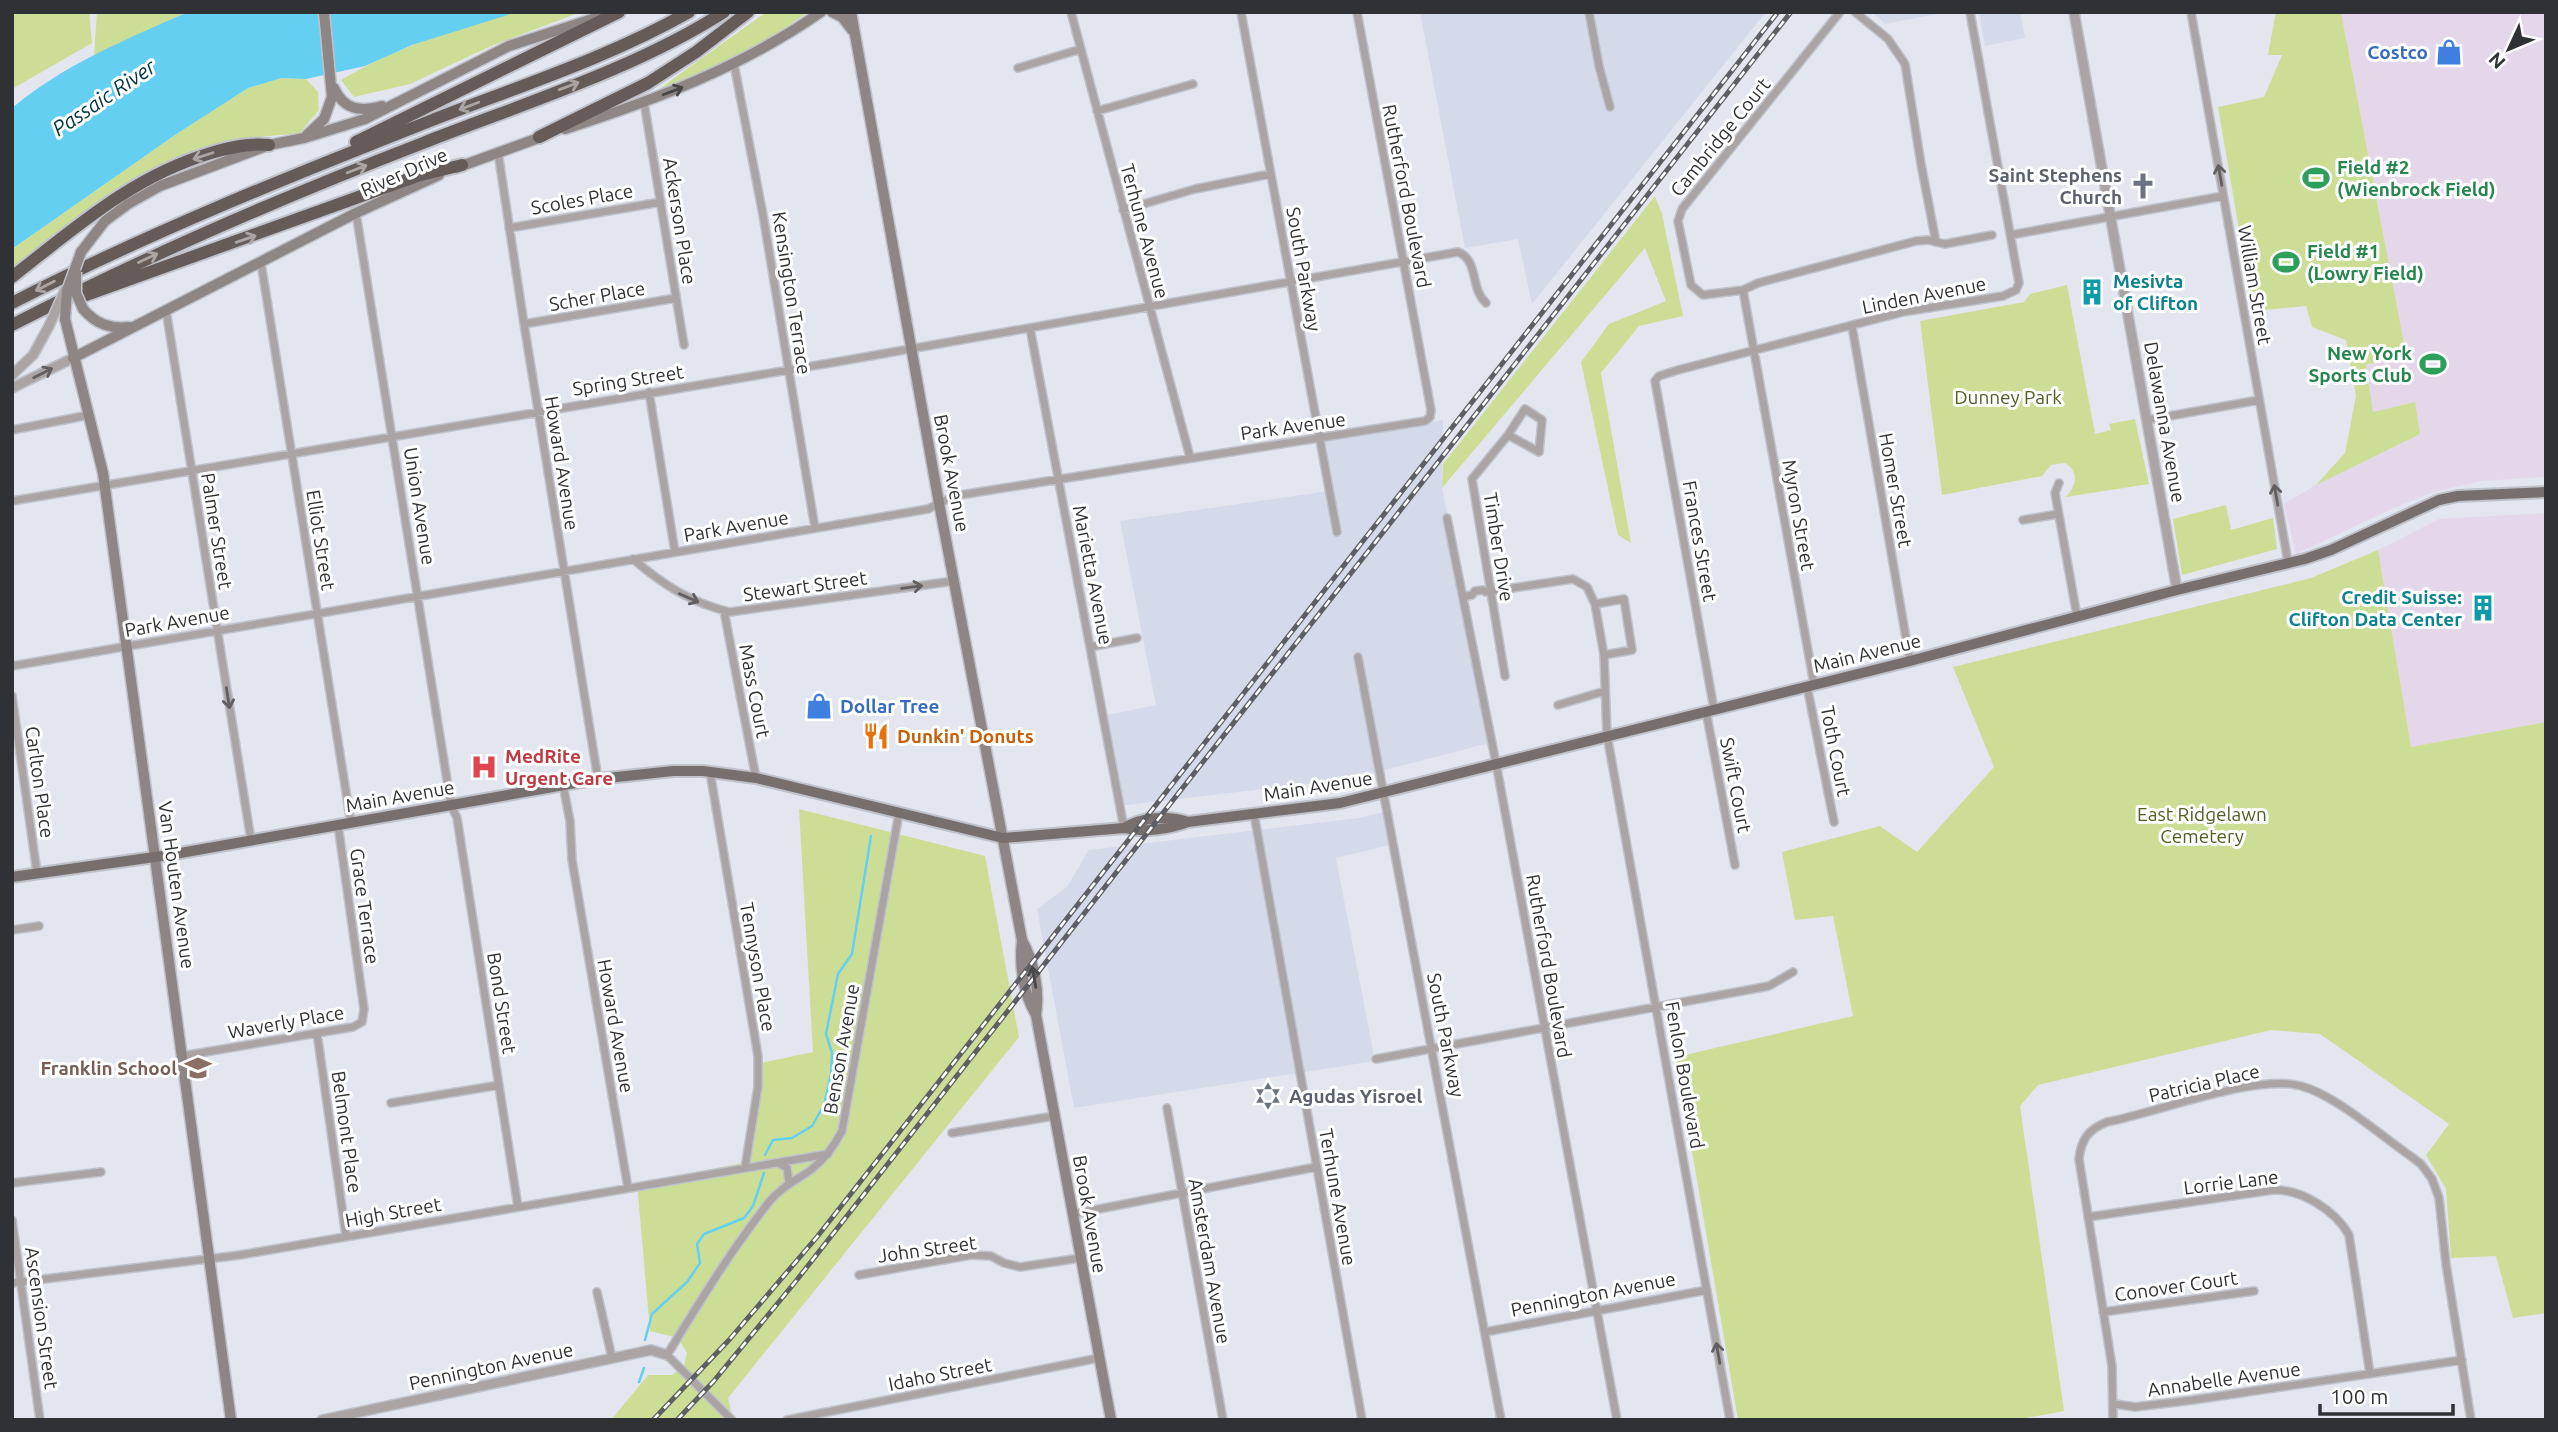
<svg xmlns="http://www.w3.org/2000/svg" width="2558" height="1432" viewBox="0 0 2558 1432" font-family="Ubuntu,sans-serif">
	<rect width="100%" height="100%" fill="#e3e6ef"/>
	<!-- commercial -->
	<path fill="#e5d7ea" d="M2341,12H2546V477L2481,481L2434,492L2394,508L2296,554L2284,504L2316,485L2420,433L2414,403L2373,413L2366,365L2406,354Z
		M2546,513V722L2411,747L2378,550L2439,519Z"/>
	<!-- built -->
	<path fill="#d5daea" d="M1420,12H1766L1532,304L1518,239L1465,248Z
		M1872,12H1947L1885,24Z
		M1979,12H2020L2025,38L1985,46Z
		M1443,420L1442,488L1493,742L1350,779L1118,806L1102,716L1156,705L1120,521L1329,491L1320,441Z
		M1388,811L1394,844L1336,858L1375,1061L1074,1108L1037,909L1067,887L1089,850L1359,818Z"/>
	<!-- green -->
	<path fill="#ccde96" d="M12,12H89L92,43L12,89Z
		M97,12H188L94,56Z
		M517,12H581L491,46L410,84L354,97L341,80C396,47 456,29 517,12Z
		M766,12H808C765,43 705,76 655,92Z
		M2276,12H2341L2406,354L2366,365L2373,412L2415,402L2420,434L2316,485L2345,453L2356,396L2346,340L2312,327L2306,306L2253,311L2218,107L2264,97L2282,55H2268Z
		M282,78L306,79L318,92L319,110L299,134C257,135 200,145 162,164C108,191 60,231 12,269V249L175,135L248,88Z
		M1655,196L1662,214L1683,316L1639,326L1601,373L1631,543L1618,535L1581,362L1609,324L1666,301L1645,248L1442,488L1443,464Z
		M2067,285L2095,434L2111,430L2109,424L2135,419L2149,484L2066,497C2076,486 2080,472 2065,463L2051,465L2042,476L1942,495L1920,321L2024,302L2030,294Z
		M2226,505L2231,530L2273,518L2277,549L2182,575L2173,519Z
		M2378,550L2411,747L2546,722V1313L2513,1318L2496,1256L2451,1258L2446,1189L2426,1155L2449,1124L2320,1034L2271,1030L2038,1085L2020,1106L2064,1411L2015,1420H1738L1676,1057L1853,1016L1833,916L1795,920L1782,852L1880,826L1917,852L1994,767L1953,667L2311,578Z
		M799,809L985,856L1019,1037L728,1398L733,1420H611L648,1375H672L684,1367L687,1353L678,1338L650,1331L637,1183L743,1163L756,1064L813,1052Z"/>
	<!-- water -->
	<path fill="#65cff2" d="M188,12H517L412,45L365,66L306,79L282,78L248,88L175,135L12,249V108C63,65 127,39 188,12Z"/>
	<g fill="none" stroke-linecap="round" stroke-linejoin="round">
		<!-- stream -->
		<path stroke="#65cff2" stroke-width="2.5" d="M765,1155L773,1140L792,1138L812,1126L824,1105L831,1074L832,1053L826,1034L838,974L852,954L871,836
			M645,1340L652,1314L687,1282L700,1263L697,1244L704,1234L744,1218L753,1206L764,1173
			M639,1382L644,1368"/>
		<!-- minor casing -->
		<g stroke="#bfc2ca" stroke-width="10">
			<path id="minor" d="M1071,12L1190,457
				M1241,12L1337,532
				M1589,12L1599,66L1610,107
				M1840,12L1682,209L1678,221L1691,285L1703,295L1743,290L1758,283L1916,241L1928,240L1945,244L1992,235
				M1855,12L1888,39L1905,64L1921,164L1936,242
				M2191,12L2288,562
				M734,64L763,215L815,528
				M1018,68L1081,49
				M644,102L684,345
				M1097,111L1193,84
				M498,152L524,324L598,779
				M1123,210L1195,189L1270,174
				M356,213L451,805L457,818L518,1207
				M509,228L661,202
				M2011,235L2223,196
				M261,263L351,823
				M1743,290L1814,684
				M166,310L251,840
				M524,324L676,298
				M1852,326L1910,661
				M1030,328L1124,828
				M649,392L675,552
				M1525,409L1542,420L1539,452L1508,435Z
				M2147,420L2259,400
				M12,430L89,415
				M2059,483L2055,493L2077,616
				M12,501L842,361L1458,252C1479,260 1470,289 1486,303
				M1447,518L1496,763L1617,1420
				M2023,520L2058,514
				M633,559C662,584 691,603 730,612L954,581
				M1463,597L1472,595L1475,591L1483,590L1486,592L1573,579L1587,587L1595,604L1604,655L1607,735L1730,1420
				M1595,604L1624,599L1632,650L1604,655
				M724,611L756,778
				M1090,647L1137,638
				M1358,657L1501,1420
				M12,666L928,509L954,496L1425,421L1430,417L1431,410L1357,12
				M1505,676L1472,479L1508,435
				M1807,686L1834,822
				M12,696L37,873
				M1558,705L1605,691
				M1714,709L1655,381L1659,376L1678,370L1903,312L2003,296L2016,290L2019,283L1970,12
				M1706,711L1735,865
				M710,772L758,1056V1087L745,1168
				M563,785L570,821L572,860L628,1188
				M1254,814L1362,1420
				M12,930L39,926
				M317,1033L346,1236
				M182,1056L353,1027L362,1022L364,1009L338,825
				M1376,1059L1769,986L1793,972
				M391,1103L499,1085
				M1167,1108L1223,1420
				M952,1133L1054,1116
				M778,1163L787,1168L789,1183
				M12,1183L101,1172
				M1073,1214L1316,1167
				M2088,1217L2273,1190C2301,1189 2335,1210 2349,1235L2370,1374
				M12,1220L40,1420
				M859,1275L971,1255L991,1256L1004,1263L1020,1267L1081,1258
				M12,1283L240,1255L828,1154
				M597,1292L612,1358
				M2103,1312L2254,1291
				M1485,1332L1707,1290
				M2115,1404L2135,1407L2193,1400L2462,1360
				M732,1420L667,1355C699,1303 731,1250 769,1202C781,1187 797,1180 812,1169C825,1159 834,1146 842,1131L899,813
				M787,1420L1099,1358
				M2113,1420L2112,1366L2079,1159C2081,1139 2089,1129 2107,1122C2156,1113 2257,1073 2301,1086C2335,1095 2379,1134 2409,1155L2421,1164L2432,1179L2439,1198L2446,1264L2471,1420"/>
		</g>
		<!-- tertiary casing -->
		<g stroke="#bfc2ca" stroke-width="12">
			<path id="tertiary" d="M2074,12L2177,590
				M12,375L33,355L49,326
				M12,388L73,358
				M322,1420L651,1350L667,1355"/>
		</g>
		<!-- secondary casing -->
		<g stroke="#bfc2ca" stroke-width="13">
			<path id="secondary" d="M832,12L842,17L852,30
				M851,12L939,503L1022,940C1019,965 1023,993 1036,1015
				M334,88C344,110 360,112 382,106
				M565,129C655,100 742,67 821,12
				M307,135L324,119L332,97L324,12
				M456,168L544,136
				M81,252L105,221L128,204L160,186L269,145L304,138L365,119L509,46L602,16
				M83,309C96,324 110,329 129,327
				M65,319L103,473L231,1420
				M73,358L356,213L439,175
				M1022,940C1034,962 1040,990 1036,1015L1111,1420"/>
		</g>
		<!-- primary casing -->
		<g stroke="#bfc2ca" stroke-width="14">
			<path id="primary" d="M1124,828C1142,817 1169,815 1188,822
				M12,877L169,855L598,779L673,771H703L756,778L1003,838L1124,828C1144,833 1169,829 1188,822L1340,803L1910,661L2177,590L2305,559L2331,550L2439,500L2458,496L2546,492"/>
		</g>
		<!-- motorway casing -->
		<g stroke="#bfc2ca" stroke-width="16">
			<path id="motorway" d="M539,137L648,83L696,52L748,12
				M356,142L619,12
				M12,277C75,228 133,176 211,153C231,147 249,143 269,145
				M86,295L417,176L462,165
				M12,303C148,233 288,177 430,121C517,87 608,58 689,12
				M12,325C146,256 283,197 423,143C522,104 635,69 724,12"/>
		</g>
		<!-- minor -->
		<use href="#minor" stroke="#aaa5a4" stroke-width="7"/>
		<!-- tertiary -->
		<use href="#tertiary" stroke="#aaa5a4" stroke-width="9"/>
		<!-- secondary -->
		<use href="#secondary" stroke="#8d8684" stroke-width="10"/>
		<!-- primary -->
		<use href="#primary" stroke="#776f6d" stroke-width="10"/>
		<!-- motorway -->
		<use href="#motorway" stroke="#655c5a" stroke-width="12"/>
		<!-- rail casing -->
		<g stroke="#5e5f64" stroke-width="5">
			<path id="rail" d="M653,1420L729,1340L817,1237L1778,12
				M677,1420L713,1382L796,1281L1791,12"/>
		</g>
		<!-- rail -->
		<use href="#rail" stroke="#fff" stroke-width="2.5" stroke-dasharray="8" stroke-linecap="butt"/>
		<!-- tertiary-bridge casing -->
		<g stroke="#bfc2ca" stroke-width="12" stroke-linecap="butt">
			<path id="tertiary-bridge" d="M49,326L65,290"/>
		</g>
		<!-- secondary-bridge casing -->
		<g stroke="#bfc2ca" stroke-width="13" stroke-linecap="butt">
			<path id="secondary-bridge" d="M76,272V293L83,309
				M65,319L67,291L81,252"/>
		</g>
		<!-- tertiary-bridge -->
		<use href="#tertiary-bridge" stroke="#aaa5a4" stroke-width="9"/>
		<!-- secondary-bridge -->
		<use href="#secondary-bridge" stroke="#8d8684" stroke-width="10"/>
	</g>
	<!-- one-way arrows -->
	<defs><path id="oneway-shaft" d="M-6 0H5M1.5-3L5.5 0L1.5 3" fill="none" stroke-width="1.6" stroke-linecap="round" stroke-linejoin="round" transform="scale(1.75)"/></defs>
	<g stroke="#aaa5a4">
		<use href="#oneway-shaft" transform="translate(569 86) rotate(-21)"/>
		<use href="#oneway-shaft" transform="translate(469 106) rotate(159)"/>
		<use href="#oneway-shaft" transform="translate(203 156) rotate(162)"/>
		<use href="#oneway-shaft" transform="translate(357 169) rotate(-21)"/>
		<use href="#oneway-shaft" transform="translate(246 239) rotate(-19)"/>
		<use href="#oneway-shaft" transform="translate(148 258) rotate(-25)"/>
		<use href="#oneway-shaft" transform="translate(45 286) rotate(153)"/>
	</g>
	<g stroke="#474648">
		<use href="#oneway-shaft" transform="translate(673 91) rotate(-21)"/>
		<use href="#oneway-shaft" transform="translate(1034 977) rotate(-100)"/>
	</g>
	<g stroke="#615f61">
		<use href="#oneway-shaft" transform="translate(2220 175) rotate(-100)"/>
		<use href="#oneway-shaft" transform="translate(43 373) rotate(-27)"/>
		<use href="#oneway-shaft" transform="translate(2276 495) rotate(-100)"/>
		<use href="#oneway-shaft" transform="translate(912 587) rotate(-8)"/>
		<use href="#oneway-shaft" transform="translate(689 598) rotate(24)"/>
		<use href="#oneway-shaft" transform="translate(228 698) rotate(81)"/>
		<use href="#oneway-shaft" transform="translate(1718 1353) rotate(-100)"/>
	</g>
	<!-- icons -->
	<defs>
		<g id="shop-bare" transform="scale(2.1)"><path d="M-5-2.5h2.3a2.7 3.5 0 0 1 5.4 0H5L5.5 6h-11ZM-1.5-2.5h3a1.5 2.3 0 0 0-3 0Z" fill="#3f7fe0" stroke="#fff" stroke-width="2.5" paint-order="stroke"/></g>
		<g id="stadium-bare" transform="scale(2.1)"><path d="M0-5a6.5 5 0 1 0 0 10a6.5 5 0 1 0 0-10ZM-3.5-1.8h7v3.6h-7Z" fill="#2e9e5b" stroke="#fff" stroke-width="2.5" paint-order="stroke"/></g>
		<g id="church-bare" transform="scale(2.1)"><path d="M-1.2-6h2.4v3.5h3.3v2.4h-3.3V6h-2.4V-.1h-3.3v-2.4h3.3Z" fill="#6b7280" stroke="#fff" stroke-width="2.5" paint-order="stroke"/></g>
		<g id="building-bare" transform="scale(2.1)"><path d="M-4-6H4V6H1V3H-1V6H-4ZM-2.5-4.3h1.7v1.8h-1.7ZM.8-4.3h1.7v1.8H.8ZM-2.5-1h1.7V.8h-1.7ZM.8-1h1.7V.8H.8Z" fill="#0f9aa8" stroke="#fff" stroke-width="2.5" paint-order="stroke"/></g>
		<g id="restaurant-bare" transform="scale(2.1)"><path d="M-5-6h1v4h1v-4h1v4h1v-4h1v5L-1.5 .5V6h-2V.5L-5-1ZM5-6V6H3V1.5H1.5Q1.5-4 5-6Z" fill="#e8710a" stroke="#fff" stroke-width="2.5" paint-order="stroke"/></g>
		<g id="hospital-bare" transform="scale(2.1)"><path d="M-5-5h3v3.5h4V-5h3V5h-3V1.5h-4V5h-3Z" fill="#e0444e" stroke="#fff" stroke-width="2.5" paint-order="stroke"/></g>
		<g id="school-bare" transform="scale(2.1)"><path d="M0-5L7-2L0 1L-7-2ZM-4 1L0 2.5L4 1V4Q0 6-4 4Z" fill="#8d6e63" stroke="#fff" stroke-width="2.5" paint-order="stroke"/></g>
		<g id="synagogue-bare" transform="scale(2.1)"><path d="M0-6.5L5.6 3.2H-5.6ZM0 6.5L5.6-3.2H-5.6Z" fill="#6b7280" stroke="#fff" stroke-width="2.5" paint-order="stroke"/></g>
	</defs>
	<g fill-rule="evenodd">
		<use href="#shop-bare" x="2449" y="52"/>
		<use href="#stadium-bare" x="2316" y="178"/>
		<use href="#church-bare" x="2143" y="186"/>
		<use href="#stadium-bare" x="2286" y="262"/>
		<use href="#building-bare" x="2092" y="292"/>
		<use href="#stadium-bare" x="2433" y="364"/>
		<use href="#building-bare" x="2483" y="608"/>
		<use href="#shop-bare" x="819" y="706"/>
		<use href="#restaurant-bare" x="876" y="736"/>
		<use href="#hospital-bare" x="484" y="767"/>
		<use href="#school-bare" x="198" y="1068"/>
		<use href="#synagogue-bare" x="1268" y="1096"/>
	</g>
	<g text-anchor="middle" stroke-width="6" stroke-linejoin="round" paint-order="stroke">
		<!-- shop labels -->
		<g font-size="19" font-weight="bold" fill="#366cbe" stroke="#fff" text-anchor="end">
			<text x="2428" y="59">Costco</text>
			<text x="840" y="713" text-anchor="start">Dollar Tree</text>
		</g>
		<!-- street labels -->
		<g font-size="19" fill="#303134" stroke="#fff">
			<text transform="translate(1720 137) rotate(-51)" y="7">Cambridge Court</text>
			<text transform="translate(404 172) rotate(-24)" y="7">River Drive</text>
			<text transform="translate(1407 196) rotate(79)" y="7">Rutherford Boulevard</text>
			<text transform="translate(582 199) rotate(-10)" y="7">Scoles Place</text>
			<text transform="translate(680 221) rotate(81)" y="7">Ackerson Place</text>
			<text transform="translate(1145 231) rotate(75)" y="7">Terhune Avenue</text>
			<text transform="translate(1304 269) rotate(80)" y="7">South Parkway</text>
			<text transform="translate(2255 285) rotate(80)" y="7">William Street</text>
			<text transform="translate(792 293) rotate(81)" y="7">Kensington Terrace</text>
			<text transform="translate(1924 295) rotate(-11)" y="7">Linden Avenue</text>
			<text transform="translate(597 296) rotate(-10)" y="7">Scher Place</text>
			<text transform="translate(628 380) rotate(-9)" y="7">Spring Street</text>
			<text transform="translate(2165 422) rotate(80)" y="7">Delawanna Avenue</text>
			<text transform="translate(1293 426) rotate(-8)" y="7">Park Avenue</text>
			<text transform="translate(562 463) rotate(81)" y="7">Howard Avenue</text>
			<text transform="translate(952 473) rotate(79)" y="7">Brook Avenue</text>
			<text transform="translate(1896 490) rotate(80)" y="7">Homer Street</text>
			<text transform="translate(420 506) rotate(81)" y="7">Union Avenue</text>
			<text transform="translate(1799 515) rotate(80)" y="7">Myron Street</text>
			<text transform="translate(736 526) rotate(-10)" y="7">Park Avenue</text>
			<text transform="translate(217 531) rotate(81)" y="7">Palmer Street</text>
			<text transform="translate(321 540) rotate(81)" y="7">Elliot Street</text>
			<text transform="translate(1700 541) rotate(80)" y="7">Frances Street</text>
			<text transform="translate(1499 547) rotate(81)" y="7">Timber Drive</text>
			<text transform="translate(1093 575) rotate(79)" y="7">Marietta Avenue</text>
			<text transform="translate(805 586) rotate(-8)" y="7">Stewart Street</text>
			<text transform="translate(177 621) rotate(-10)" y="7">Park Avenue</text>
			<text transform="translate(1867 653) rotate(-14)" y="7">Main Avenue</text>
			<text transform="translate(755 691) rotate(79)" y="7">Mass Court</text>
			<text transform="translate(1836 751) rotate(79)" y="7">Toth Court</text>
			<text transform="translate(40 782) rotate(82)" y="7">Carlton Place</text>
			<text transform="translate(1736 785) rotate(79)" y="7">Swift Court</text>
			<text transform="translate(1318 786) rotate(-9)" y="7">Main Avenue</text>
			<text transform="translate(400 796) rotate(-10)" y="7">Main Avenue</text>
			<text transform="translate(177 885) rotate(82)" y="7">Van Houten Avenue</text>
			<text transform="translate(365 906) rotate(82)" y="7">Grace Terrace</text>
			<text transform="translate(1549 966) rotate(80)" y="7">Rutherford Boulevard</text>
			<text transform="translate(758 967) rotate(80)" y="7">Tennyson Place</text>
			<text transform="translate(502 1003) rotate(81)" y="7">Bond Street</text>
			<text transform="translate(286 1022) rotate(-10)" y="7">Waverly Place</text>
			<text transform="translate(616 1026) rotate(80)" y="7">Howard Avenue</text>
			<text transform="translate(1446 1035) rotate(79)" y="7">South Parkway</text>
			<text transform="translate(841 1049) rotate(-80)" y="7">Benson Avenue</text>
			<text transform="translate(1685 1075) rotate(80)" y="7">Fenlon Boulevard</text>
			<text transform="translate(2204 1083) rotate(-13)" y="7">Patricia Place</text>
			<text transform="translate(347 1132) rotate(82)" y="7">Belmont Place</text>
			<text transform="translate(2231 1182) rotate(-7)" y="7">Lorrie Lane</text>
			<text transform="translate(1338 1197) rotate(80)" y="7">Terhune Avenue</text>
			<text transform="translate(393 1212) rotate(-10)" y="7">High Street</text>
			<text transform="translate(1090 1214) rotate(80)" y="7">Brook Avenue</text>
			<text transform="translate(927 1249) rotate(-8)" y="7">John Street</text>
			<text transform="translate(1210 1261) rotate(80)" y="7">Amsterdam Avenue</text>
			<text transform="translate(2176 1286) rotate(-8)" y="7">Conover Court</text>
			<text transform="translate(1593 1294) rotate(-11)" y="7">Pennington Avenue</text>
			<text transform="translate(42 1318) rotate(82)" y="7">Ascension Street</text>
			<text transform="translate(491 1366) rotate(-12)" y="7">Pennington Avenue</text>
			<text transform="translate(940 1374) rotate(-11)" y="7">Idaho Street</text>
			<text transform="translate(2224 1379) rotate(-8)" y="7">Annabelle Avenue</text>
		</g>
		<!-- leisure labels -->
		<g font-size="19" font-weight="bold" fill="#27864d" stroke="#fff" text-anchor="start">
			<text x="2337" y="174">Field #2<tspan x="2337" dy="22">(Wienbrock Field)</tspan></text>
			<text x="2307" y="258">Field #1<tspan x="2307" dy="22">(Lowry Field)</tspan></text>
			<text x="2412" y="360" text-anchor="end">New York<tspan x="2412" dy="22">Sports Club</tspan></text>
		</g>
		<!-- worship labels -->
		<g font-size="19" font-weight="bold" fill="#5b616d" stroke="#fff" text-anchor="end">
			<text x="2122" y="182">Saint Stephens<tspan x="2122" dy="22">Church</tspan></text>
			<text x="1289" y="1103" text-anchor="start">Agudas Yisroel</text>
		</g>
		<!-- culture labels -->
		<g font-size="19" font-weight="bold" fill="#0d838f" stroke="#fff" text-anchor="start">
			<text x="2113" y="288">Mesivta<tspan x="2113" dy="22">of Clifton</tspan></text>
			<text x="2462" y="604" text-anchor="end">Credit Suisse:<tspan x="2462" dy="22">Clifton Data Center</tspan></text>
		</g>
		<!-- park labels -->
		<g font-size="19" fill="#525e24" stroke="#fff">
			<text x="2008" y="404">Dunney Park</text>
			<text x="2202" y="821">East Ridgelawn<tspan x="2202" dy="22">Cemetery</tspan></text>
		</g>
		<!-- food labels -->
		<g font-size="19" font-weight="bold" fill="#c56008" stroke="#fff" text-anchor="start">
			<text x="897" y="743">Dunkin' Donuts</text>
		</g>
		<!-- health labels -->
		<g font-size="19" font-weight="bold" fill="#be3a42" stroke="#fff" text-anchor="start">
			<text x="505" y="763">MedRite<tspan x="505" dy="22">Urgent Care</tspan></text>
		</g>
		<!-- education labels -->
		<g font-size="19" font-weight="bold" fill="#785e54" stroke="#fff" text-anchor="end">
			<text x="177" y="1075">Franklin School</text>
		</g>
		<!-- water labels -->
		<g font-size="21" font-style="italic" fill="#013543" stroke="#fff">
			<text transform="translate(104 98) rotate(-34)" y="7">Passaic River</text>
		</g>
	</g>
	<!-- border -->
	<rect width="2558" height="1432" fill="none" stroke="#303134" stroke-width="28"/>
	<!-- north arrow -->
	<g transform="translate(2509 49) rotate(226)" stroke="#ffffff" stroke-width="5" paint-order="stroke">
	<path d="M0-5L12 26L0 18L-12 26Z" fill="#303134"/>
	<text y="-10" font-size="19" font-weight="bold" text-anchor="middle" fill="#303134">N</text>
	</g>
	<!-- scale -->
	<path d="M2320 1404v10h133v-10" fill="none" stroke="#303134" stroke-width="3.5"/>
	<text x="2330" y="1404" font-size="21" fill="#303134" stroke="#ffffff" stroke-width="5" paint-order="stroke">100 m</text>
</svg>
